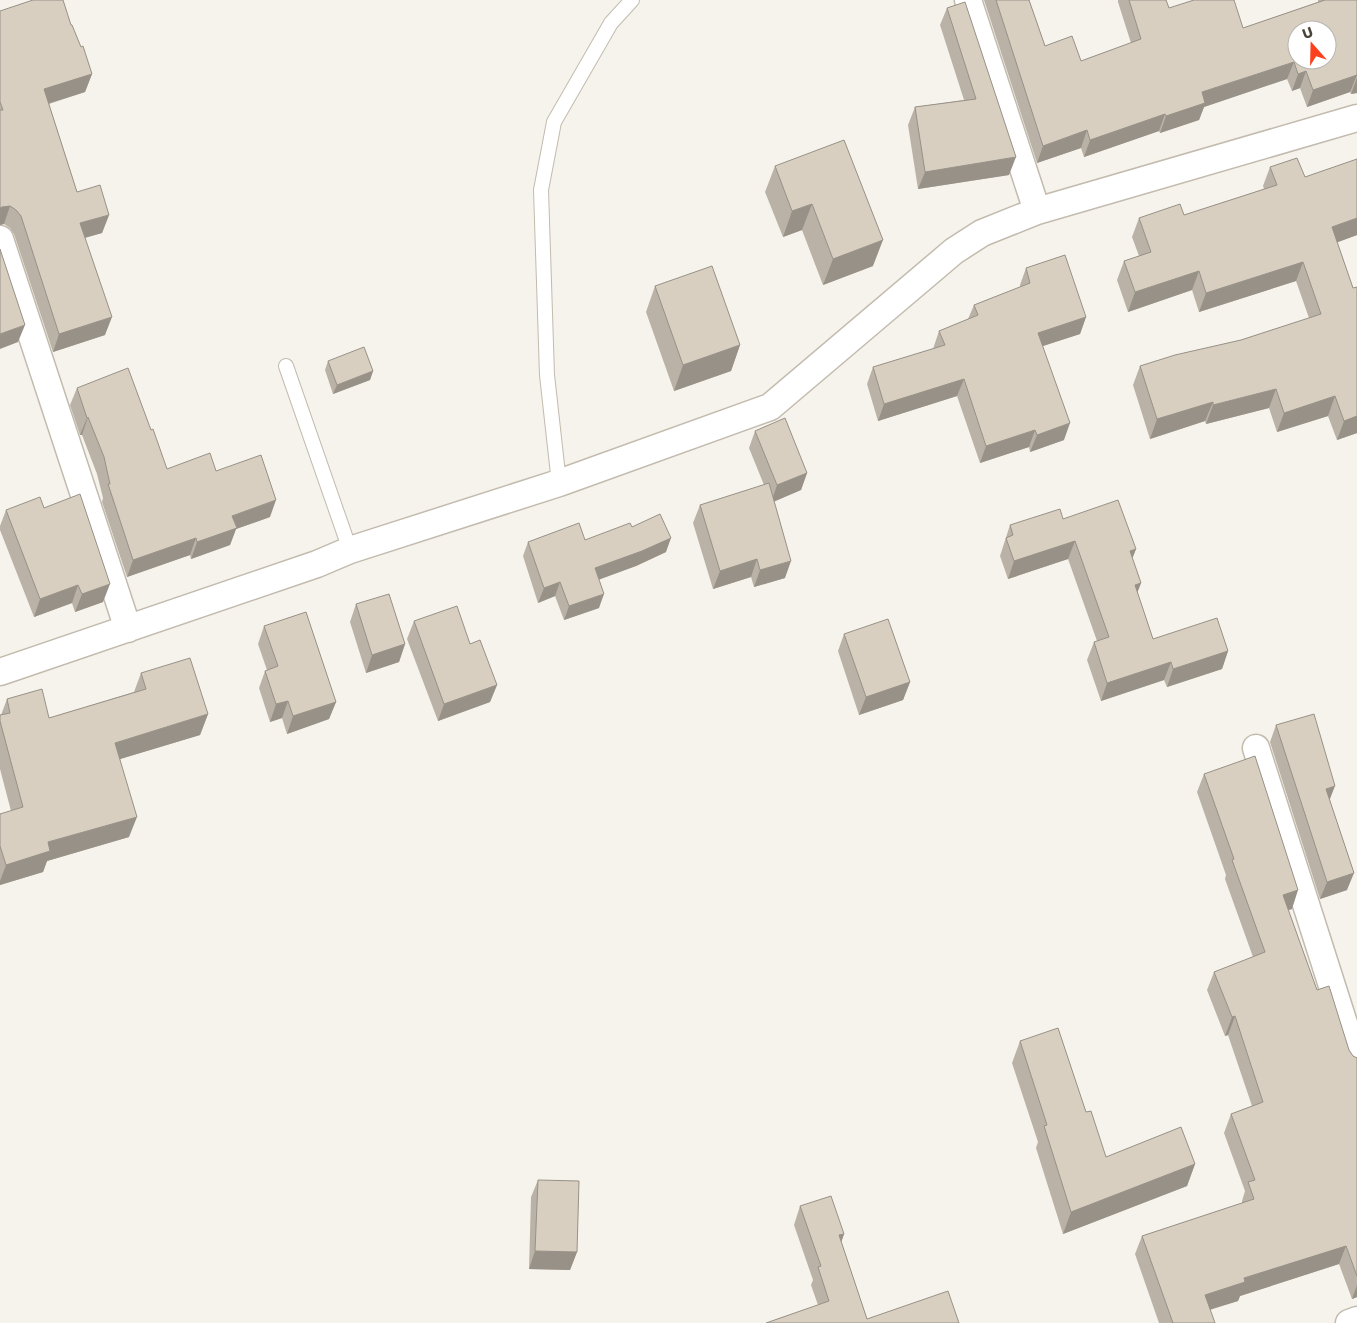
<svg xmlns="http://www.w3.org/2000/svg" width="1357" height="1323" viewBox="0 0 1357 1323" font-family="'Golos Text',sans-serif">
	<rect width="100%" height="100%" fill="#f6f3ec"/>
	<g fill="none" stroke-linecap="round" stroke-linejoin="round">
		<!-- lane casing -->
		<g stroke="#c2bbae" stroke-width="16">
			<path id="lane" d="M286,366L350,550
				M559,483L547,375L541,190L554,122L611,23L632,0"/>
		</g>
		<!-- street casing -->
		<g stroke="#c2bbae" stroke-width="29">
			<path id="street" d="M968,0L1037,211
				M0,239L128,629
				M0,672L317,564L350,550L559,483L770,407L954,251L982,233L1037,211L1357,118
				M1256,748L1357,1064
				M1349,1323L1357,1320"/>
		</g>
		<!-- lane -->
		<use href="#lane" stroke="#fff" stroke-width="14"/>
		<!-- street -->
		<use href="#street" stroke="#fff" stroke-width="26"/>
	</g>
	<!-- wall -->
	<path fill="#bab2a6" d="M984,0H1029L1045,46L1081,61L1131,43L1118,2V0H1166L1169,8L1243,28L1318,2V0H1357V93L1351,94L1350,92L1307,107L1300,88L1292,91L1287,79L1204,107L1199,120L1160,133L1159,131L1084,157L1081,148L1037,163Z
		M947,8L1009,175L918,189L908,125L915,107L964,100L940,25Z
		M0,11L71,25L92,74L85,92L49,104L77,192L109,215L102,233L85,238L105,335L53,352L14,234L10,228L4,224L0,225Z
		M775,166L873,266L823,285L802,230L783,237L765,192Z
		M1270,167L1305,177L1357,235L1337,242L1353,288L1357,287V433L1337,440L1328,416L1277,432L1269,408L1206,424L1205,421L1150,439L1133,385L1140,366L1241,340L1309,318L1296,281L1199,312L1192,290L1128,312L1117,280L1124,261L1139,256L1132,237L1139,218L1184,215L1264,189L1263,186Z
		M1026,268L1086,317L1080,334L1042,346L1064,440L1030,452L1029,447L980,463L957,396L878,421L867,384L873,367L933,349L939,331L968,319L974,305L1020,287V285Z
		M655,286L740,345L731,371L674,391L646,312Z
		M328,361L373,371L370,380L333,394L325,370Z
		M77,388L167,469L216,471L270,517L236,529L230,545L191,559L190,555L127,577L102,502L103,498L97,474L82,435H80L70,405Z
		M755,431L807,473L801,490L774,501L785,578L754,587L751,577L713,589L693,523L700,505L764,485L749,448Z
		M44,508L103,602L75,612L72,603L34,617L0,530V526L6,510Z
		M1063,519L1136,549L1132,559L1141,583L1137,593L1153,639L1228,651L1222,669L1167,687L1164,680L1101,701L1087,660L1094,642L1097,641L1068,559L1008,579L1000,556L1010,525Z
		M632,527L666,552L636,566L599,579V608L564,620L555,596L538,603L523,556L528,542L585,540Z
		M356,604L405,644L399,662L366,673L350,622Z
		M414,621L470,644L497,685L490,702L438,721L407,639Z
		M264,626L336,702L329,719L287,734L282,718L270,722L259,688L265,671L267,670L258,644Z
		M844,634L910,682L903,700L859,715L838,651Z
		M141,673L208,714L200,735L120,759L129,837L47,861L43,872L0,885V814L11,811L0,769V715H1L7,699L49,718L134,692Z
		M1276,725L1330,800L1347,890L1320,899L1270,742Z
		M1204,774L1292,909L1288,910L1317,990L1349,1050L1353,1056L1357,1058V1297L1352,1299L1339,1264L1240,1296L1238,1301L1210,1310L1215,1323H1159L1135,1254L1142,1236L1242,1203V1201L1245,1191L1224,1133L1231,1114L1252,1106L1228,1035L1225,1036L1207,990L1214,972L1253,957L1225,879L1226,875L1197,792Z
		M1020,1041L1086,1112L1106,1157L1195,1164L1187,1186L1063,1234L1036,1148L1038,1142L1012,1063Z
		M538,1180L577,1252L570,1270L529,1269L531,1197Z
		M800,1206L844,1234L841,1242L867,1319L959,1323H766L818,1305L811,1285L813,1280L794,1225Z"/>
	<!-- shaded-wall -->
	<path fill="#979187" d="M1294,62L1287,79L1204,107L1199,120L1160,133L1166,116L1202,92Z
		M1306,71L1300,88L1292,91L1298,74Z
		M92,74L85,92L37,107L44,89Z
		M1357,75L1350,92L1307,107L1313,90Z
		M1357,78V93L1351,94Z
		M1165,114L1159,131L1084,157L1090,140Z
		M1087,130L1081,148L1037,163L1043,146Z
		M1016,157L1009,175L918,189L925,172Z
		M812,204L802,230L783,237L792,211Z
		M10,206L4,224L0,225V208L2,207Z
		M109,215L102,233L73,241L80,223Z
		M1357,218V235L1325,247L1332,227Z
		M883,240L873,266L823,285L833,259Z
		M1303,262L1296,281L1199,312L1206,293Z
		M1199,271L1192,290L1128,312L1135,292Z
		M112,317L105,335L53,352L59,334Z
		M1086,317L1080,334L1031,350L1038,333Z
		M25,325L18,342L0,349V334Z
		M740,345L731,371L674,391L683,365Z
		M373,371L370,380L333,394L337,385Z
		M964,379L957,396L878,421L884,404Z
		M1276,389L1269,408L1206,424L1213,405Z
		M1335,396L1328,416L1277,432L1284,413Z
		M1213,402L1205,421L1150,439L1157,419Z
		M1357,416V433L1337,440L1344,421Z
		M88,417L82,435H80L87,418Z
		M1070,423L1064,440L1030,452L1037,435Z
		M1035,430L1029,447L980,463L986,446Z
		M807,473L801,490L771,503L777,485Z
		M276,500L270,517L236,529L230,545L191,559L197,542L232,516Z
		M196,538L190,555L127,577L133,560Z
		M671,538L666,552L636,566L590,583L595,568Z
		M1075,541L1068,559L1008,579L1014,561Z
		M1136,549L1129,567L1130,551Z
		M757,559L751,577L713,589L720,571Z
		M791,561L785,578L754,587L760,570Z
		M560,582L555,596L538,603L544,588Z
		M1141,583L1134,601L1135,585Z
		M110,584L103,602L75,612L82,594Z
		M78,585L72,603L34,617L40,599Z
		M604,594L599,608L564,620L569,606Z
		M405,644L399,662L366,673L372,655Z
		M1228,651L1222,669L1167,687L1173,669Z
		M1171,662L1164,680L1101,701L1107,683Z
		M910,682L903,700L859,715L866,697Z
		M497,685L490,702L438,721L444,704Z
		M288,701L282,718L270,722L276,704Z
		M336,702L329,719L287,734L293,716Z
		M208,714L200,735L107,763L115,743Z
		M1335,786L1328,804L1326,789Z
		M137,817L129,837L47,861L43,872L0,885V881L6,865L48,842Z
		M1354,873L1347,890L1320,899L1327,882Z
		M1298,890L1292,909L1276,914L1283,895Z
		M1235,1016L1228,1035L1225,1036L1232,1017Z
		M1195,1164L1187,1186L1063,1234L1071,1212Z
		M844,1234L838,1252L839,1235Z
		M1346,1246L1339,1264L1240,1296L1238,1301L1198,1313L1205,1295L1244,1278Z
		M535,1251L577,1252L570,1270L529,1269Z
		M1357,1285V1297L1352,1299Z"/>
	<!-- building -->
	<path fill="#d8cfc1" stroke="#979187" fill-rule="evenodd" d="M33,0H63L71,25H72L81,47L83,46L92,74L44,89L77,192L100,185L109,215L80,223L112,317L59,334L21,216L16,210L10,206L2,207L0,208V110H3L0,102V11Z
		M996,0H1029L1045,46L1072,36L1081,61L1141,39L1129,0H1166L1169,8L1194,0H1234L1243,28L1325,0H1357V76V75L1313,90L1306,71L1298,74L1294,62L1202,92L1205,103L1166,116L1165,114L1090,140L1087,130L1043,146ZM1297,30H1327V60H1297Z
		M965,2L1016,157L925,172L915,107L976,99L947,8Z
		M844,140L883,240L833,259L812,204L792,211L775,166Z
		M1297,158L1305,177L1357,159V218L1332,227L1353,288L1357,287V416L1344,421L1335,396L1284,413L1276,389L1213,405V402L1157,419L1140,366L1175,355L1241,340L1321,314L1303,262L1206,293L1199,271L1135,292L1124,261L1151,252L1139,218L1180,204L1184,215L1277,185L1270,167Z
		M0,249L25,325L0,334Z
		M1065,255L1086,317L1038,333L1070,423L1037,435L1035,430L986,446L964,379L884,404L873,367L945,345L939,331L978,315L974,305L1030,283L1026,268Z
		M712,266L740,345L683,365L655,286Z
		M364,347L373,371L337,385L328,361Z
		M128,368L151,430L153,429L167,469L210,453L216,471L261,455L276,500L232,516L237,528L197,542L196,538L133,560L108,484H110L104,457L88,417L87,418L77,388Z
		M785,418L807,473L777,485L755,431Z
		M769,483L791,561L760,570L757,559L720,571L700,505Z
		M80,494L110,584L82,594L78,585L40,599L6,510L40,497L44,508Z
		M1118,500L1136,549L1130,551L1141,583L1135,585L1153,639L1217,618L1228,651L1173,669L1171,662L1107,683L1094,642L1109,637L1075,541L1014,561L1006,538L1013,535L1010,525L1060,509L1063,519Z
		M660,514L671,538L642,551L595,568L604,594L569,606L560,582L544,588L528,542L579,523L585,540L630,523L632,527Z
		M389,594L405,644L372,655L356,604Z
		M457,606L470,644L480,640L497,685L444,704L414,621Z
		M306,612L336,702L293,716L288,701L276,704L265,671L278,666L264,626Z
		M888,619L910,682L866,697L844,634Z
		M190,658L208,714L115,743L137,817L48,842L50,851L6,865L0,846V814L23,807L0,721V715L10,713L7,699L42,689L49,718L146,689L141,673Z
		M1314,714L1335,786L1326,789L1354,873L1327,882L1276,725Z
		M1255,756L1298,890L1283,895L1317,990L1329,986L1349,1050L1353,1056L1357,1058V1276L1346,1246L1244,1278L1245,1282L1205,1295L1215,1323H1173L1142,1236L1254,1199L1248,1182L1255,1180L1231,1114L1263,1102L1235,1016L1232,1017L1214,972L1265,952L1232,860L1234,859L1204,774Z
		M1058,1028L1086,1112L1091,1111L1106,1157L1181,1127L1195,1164L1071,1212L1044,1126L1047,1125L1020,1041Z
		M538,1180L579,1181L577,1252L535,1251Z
		M831,1196L844,1234L839,1235L867,1319L948,1291L959,1323H766L829,1301L818,1267L821,1266L800,1206Z"/>
	<!-- north arrow -->
	<g transform="translate(1312 45) rotate(340)"><circle r="24" fill="#ffffff" stroke="#b7b4b0"/>
	<path d="M0-4L9 19L0 12L-9 19Z" fill="#fc3f1d"/>
	<text y="-8" font-size="14" font-weight="bold" text-anchor="middle" fill="#4b4439">U</text>
	</g>
</svg>
